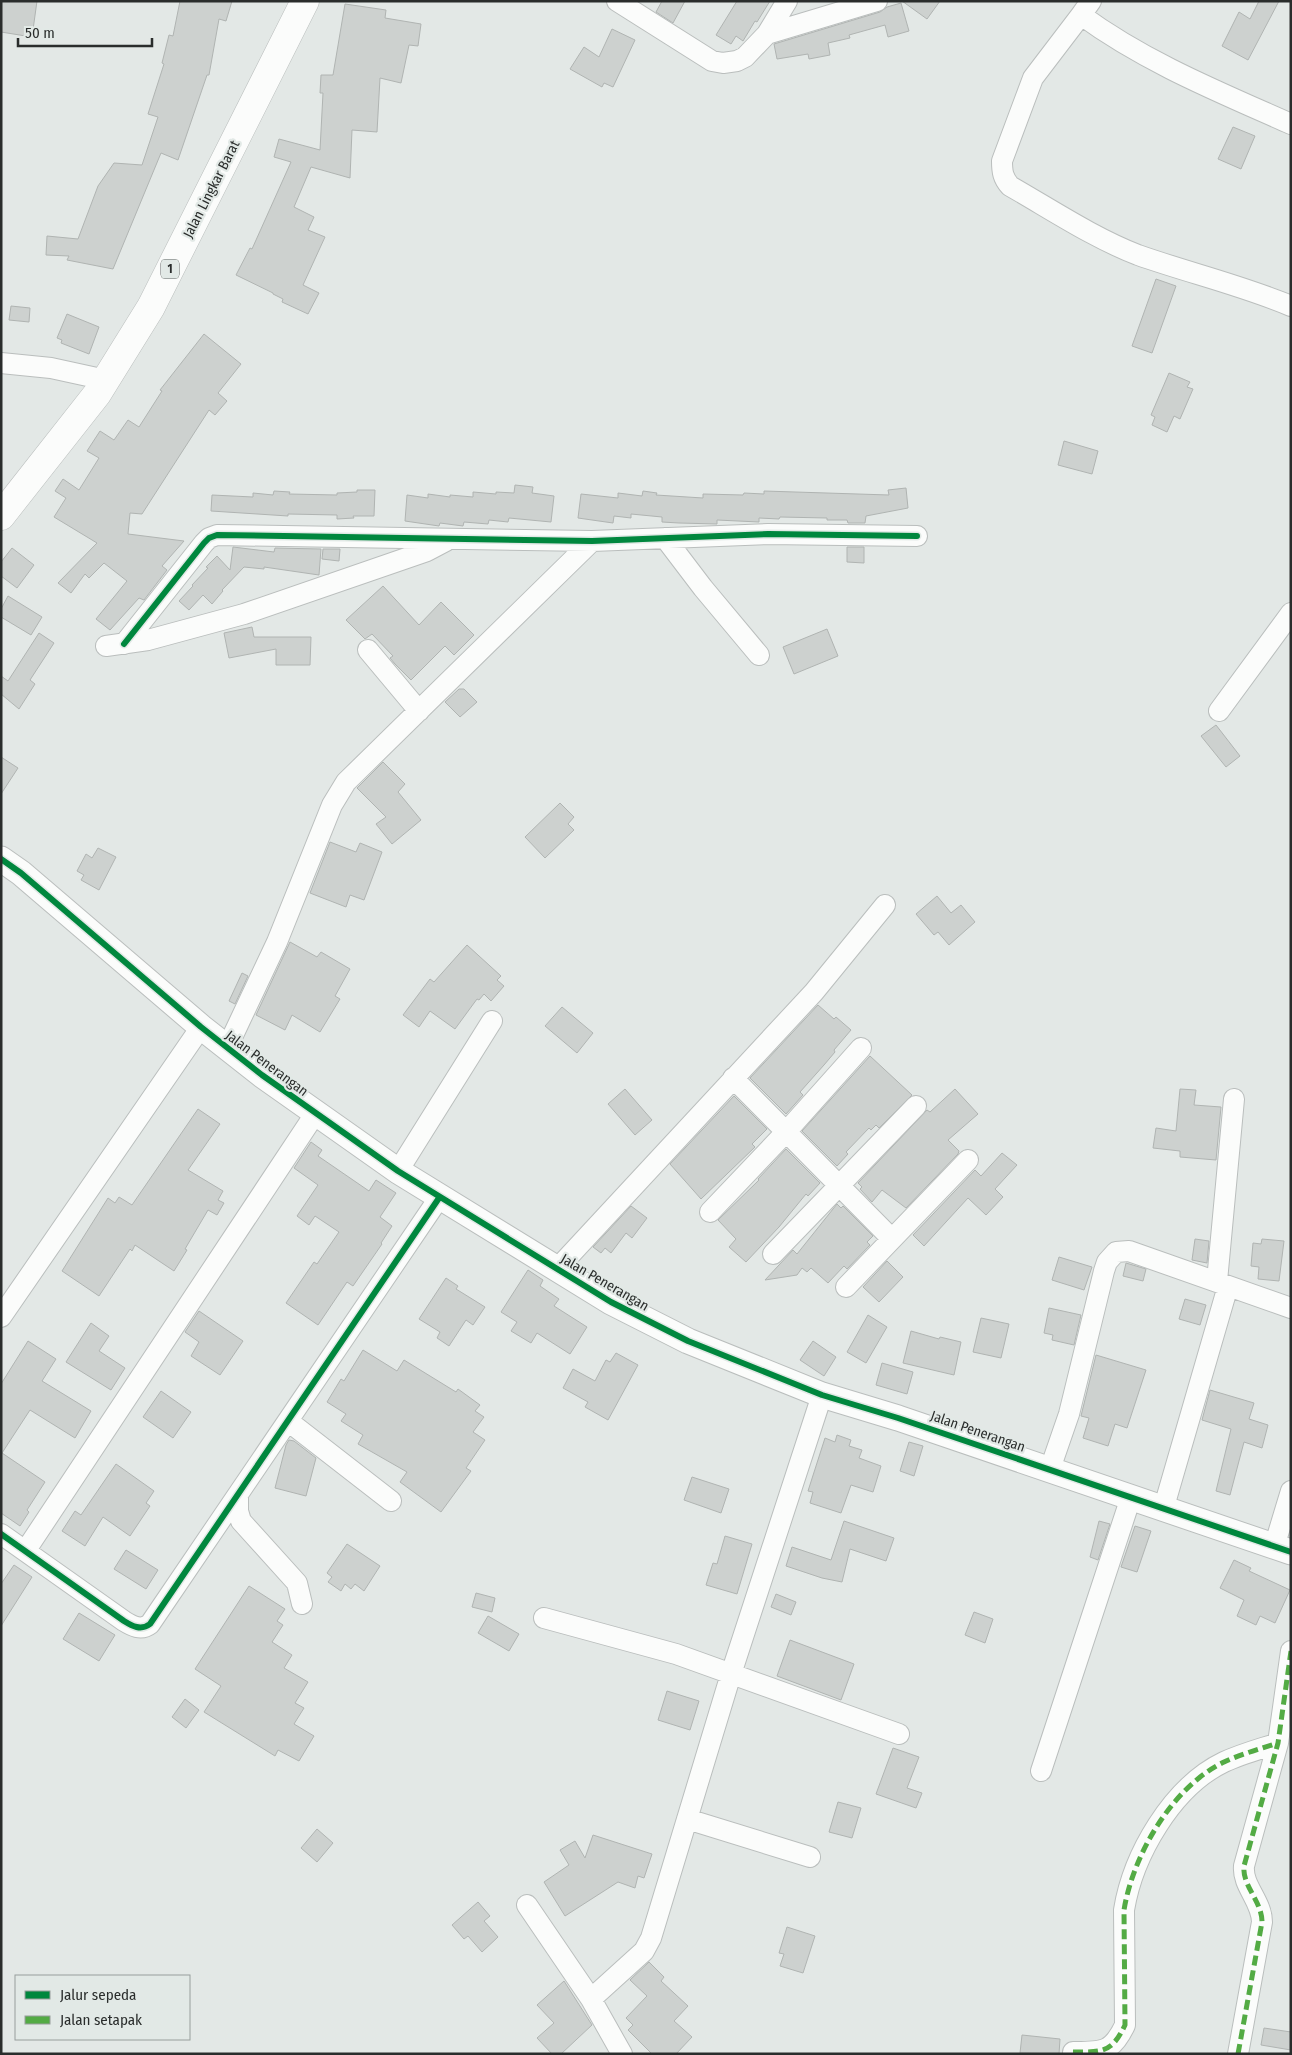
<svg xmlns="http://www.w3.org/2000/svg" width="1292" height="2055" viewBox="0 0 1292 2055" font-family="'Fira Sans Condensed',sans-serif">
	<rect width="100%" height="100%" fill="#e3e8e6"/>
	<!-- building -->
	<path fill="#cdd1cf" stroke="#b0b4b2" d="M1,1H37L32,37L1,32Z
		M180,1H232L226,21L219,19L209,75H207L178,160L161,153L113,269L67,260L69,256L46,255L47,236L78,239L98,186L114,163L142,165L158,117L148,114L164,64L162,63L169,35L173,36Z
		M662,1H685L673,23L656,12Z
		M737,1H770L757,22L755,21L743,41L736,36L731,44L716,35Z
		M902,1H940L927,19Z
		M1259,1H1279L1248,60L1222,46L1239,12L1250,19Z
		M901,3L909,31L888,37L885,25L849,35L850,38L828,43L830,55L809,59L808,54L777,59L774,44L880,12L887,7Z
		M345,4L386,10L385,18L421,24L418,46L409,45L401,83L380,78L377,132L352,130L350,178L311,167L294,207L314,217L308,230L325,237L303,285L319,293L308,314L282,302L283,299L273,294V293L236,275L250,248L252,249L291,162L274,157L279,139L320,150L323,93H320L321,75H333Z
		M612,29L635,40L613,87L604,83L602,87L570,69L584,47L599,57Z
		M1233,127L1255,136L1241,169L1218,159Z
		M1156,279L1176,286L1152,353L1132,346Z
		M11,306L30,308L29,322L9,320Z
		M67,314L99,327L89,354L61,343L62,340L57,338Z
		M204,334L241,364L218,393L227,401L215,415L209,410L142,514L130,513L128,534L184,541L162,566L167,570L144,600L139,598L110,630L96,619L127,581L104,563L89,578L85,574L71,593L58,583L97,543L54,517L66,498L55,491L63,479L79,490L99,458L87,451L100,431L114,440L128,420L139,427L162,391L160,390Z
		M1169,373L1190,382L1187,387L1193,389L1180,419L1174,416L1167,432L1152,425L1155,417L1151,415Z
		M1064,441L1098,451L1092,474L1058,465Z
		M515,485L533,487L532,493L554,496L551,522L509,518L508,522L489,520L488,524L464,522L463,526L440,523L439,526L405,521L407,495L428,498V494L450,497V495L473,497V492L496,494V492L514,493Z
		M906,488L908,508L866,516L865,523H848L847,520H827V518L780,517L779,519L759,518V522L717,520V524L679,523L662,522V517L631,514V518L614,516L613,523L578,518L581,494L618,498V493L642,496L643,491L657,493L656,495L703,498V494L743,495L744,493L764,494V491L889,495L888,490Z
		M357,490H375L374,516H353L354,518L337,519V515L288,514V516L211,511L212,495L253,497V493L273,495L274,491L290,492L289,494L337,495V493L357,492Z
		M233,547L274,552L275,548L321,549L319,575L264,567V569L244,567L222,590L223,591L212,604L203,595L189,610L179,601L193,586L192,585L208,568L206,567L217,556L230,570Z
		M847,547H864V563L847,562Z
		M12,548L34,565L17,588L1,576V562Z
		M323,549H340L339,561L322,559Z
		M383,586L419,625L441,602L474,635L454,655L445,646L411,680L395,664L390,658L393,656L372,634L365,639L346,620Z
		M8,596L42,617L31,635L1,617V609Z
		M252,627L254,637H311L310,665H276V649L229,658L224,633Z
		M827,629L838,656L794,674L783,647Z
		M39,633L54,643L30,680L35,684L19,709L1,694V676L8,681Z
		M459,689H464L477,702L460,717L445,702Z
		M1216,725L1240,756L1226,767L1201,736Z
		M1,757L18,768L1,794Z
		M383,762L405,784L398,792L421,820L392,844L376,824L386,817L357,788Z
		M560,803L574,817L568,824L574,830L545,858L525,837Z
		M330,842L356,852L360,843L382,852L364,900L350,895L346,907L310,893Z
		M98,848L116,857L99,890L81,880L84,875L77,871L86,854L92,858Z
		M937,896L951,913L961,905L975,922L949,945L938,932L934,935L916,914Z
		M290,942L317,957L321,952L350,969L335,996L340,999L320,1032L292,1015L285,1030L256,1015Z
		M467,945L501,976L497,980L504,986L491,1001L484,994L479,1000L477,999L455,1029L430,1011L419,1027L403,1015L430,979L434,982Z
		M242,973L248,976L235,1004L229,1001Z
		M818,1005L834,1019L836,1017L851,1030L834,1050L835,1052L824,1065L800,1092L803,1095L786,1114L750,1078Z
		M562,1007L593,1033L577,1053L545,1026Z
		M870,1056L912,1095L879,1128L876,1125L871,1130L869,1128L846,1152L848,1154L837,1166L802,1131Z
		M625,1089L652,1120L635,1135L608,1104Z
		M955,1089L978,1114L948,1140L959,1151L958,1154L906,1208L882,1190L872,1202L860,1189L862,1187L858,1183L927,1110L930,1112Z
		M1180,1089L1196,1090L1194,1105L1221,1107L1216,1160L1180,1157V1151L1153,1148L1156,1128L1176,1131Z
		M734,1096L767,1129L752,1144L755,1147L701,1199L670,1164Z
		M198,1109L220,1124L188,1170L223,1191L218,1200L224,1203L217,1215L208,1210L185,1249L187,1250L174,1271L135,1245L132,1251L130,1249L99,1296L62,1271L108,1198L115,1203L119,1197L132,1205Z
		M311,1142L322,1150L318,1156L369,1191L376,1180L396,1193L380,1217L392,1226L381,1243L382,1244L353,1286L347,1282L318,1325L286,1303L314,1262L317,1264L339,1232L315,1216L309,1225L297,1216L318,1185L294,1168Z
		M786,1149L820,1183L808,1196L806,1194L779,1227L746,1262L729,1247L736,1239L718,1220L759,1180L758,1179Z
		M1002,1153L1017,1165L995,1189L1003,1197L986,1215L968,1198L924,1246L913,1235L975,1170L981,1176Z
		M837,1204L841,1208L843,1206L873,1236L867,1242L870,1245L847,1269L844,1266L828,1283L811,1268L807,1272L802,1268L797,1275L765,1280L793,1250L797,1254Z
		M631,1206L647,1218L632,1238L626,1233L611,1253L605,1248L601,1253L593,1247Z
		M1195,1239L1209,1241L1207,1263L1192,1260Z
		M1262,1239L1284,1241L1279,1281L1258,1279L1259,1267L1251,1266L1253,1243L1261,1244Z
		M1059,1257L1092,1267L1084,1290L1052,1280Z
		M887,1261L903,1277L879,1302L863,1287Z
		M1126,1263L1146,1269L1143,1281L1123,1276Z
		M528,1270L543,1280L540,1286L559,1299L554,1306L587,1327L570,1354L537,1333L531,1343L511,1331L517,1322L501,1312Z
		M446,1278L458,1286L456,1289L485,1307L473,1325L466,1320L449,1346L437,1338L440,1332L419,1319Z
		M1185,1299L1206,1305L1200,1325L1179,1319Z
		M1049,1308L1081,1315L1074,1345L1052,1340L1053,1335L1044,1333Z
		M199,1311L243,1341L220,1375L191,1356L199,1342L185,1332Z
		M868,1315L887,1327L866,1363L847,1352Z
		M981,1318L1009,1324L1001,1358L973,1352Z
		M91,1323L109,1336L99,1351L125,1368L111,1390L66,1362Z
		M911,1331L939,1339L940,1337L961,1342L954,1375L903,1363Z
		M28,1341L56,1359L42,1381L91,1411L75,1438L30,1410L2,1453L45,1482L27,1510L29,1512L20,1526L1,1513V1384Z
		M813,1341L836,1357L824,1376L800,1360Z
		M363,1350L397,1371L404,1360L456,1392L458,1389L480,1405L475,1411L484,1417L473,1432L485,1440L466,1468L471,1471L441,1512L400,1482L407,1472L358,1444L363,1435L341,1421L346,1414L327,1402L341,1379L344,1381Z
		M616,1353L638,1365L608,1420L585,1407L588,1402L563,1388L573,1369L595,1381L606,1360L610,1362Z
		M1096,1355L1146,1370L1127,1428L1115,1424L1108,1446L1083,1438L1089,1418L1081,1416Z
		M882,1363L913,1372L907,1394L876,1385Z
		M1210,1390L1254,1403L1249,1419L1268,1425L1262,1448L1244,1442L1230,1495L1216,1491L1231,1429L1202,1420Z
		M161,1391L191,1412L173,1438L143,1417Z
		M837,1435L851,1440L849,1446L862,1450L859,1458L881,1466L873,1492L851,1485L841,1513L810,1503L813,1492L808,1491L825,1438L835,1442Z
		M289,1440L294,1441L316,1458L306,1496L275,1488L286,1445Z
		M909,1442L923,1446L914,1476L900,1471Z
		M116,1464L154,1491L146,1503L150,1506L130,1536L103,1517L85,1546L62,1531L75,1511L81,1515Z
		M692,1477L729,1489L721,1513L684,1500Z
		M844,1521L894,1538L886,1561L850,1549L842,1582L822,1578L786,1566L792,1547L831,1560Z
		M1099,1521L1110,1524L1098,1560L1090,1557Z
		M1135,1526L1151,1531L1137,1572L1121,1567Z
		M725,1536L752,1544L737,1594L706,1585L713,1563L717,1564Z
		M347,1544L380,1566L364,1591L355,1584L351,1589L345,1584L341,1591L328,1582L332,1577L327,1573Z
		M126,1550L158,1570L146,1589L114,1569Z
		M1234,1560L1251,1568L1249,1571L1290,1590L1275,1623L1260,1616L1256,1625L1237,1616L1244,1600L1220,1588Z
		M14,1565L32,1577L1,1626V1584Z
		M249,1586L285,1609L277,1621L283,1625L272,1642L292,1655L284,1668L308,1682L295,1703L304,1708L294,1724L314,1736L299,1761L278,1750L275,1756L204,1712L221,1686L195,1669Z
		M476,1593L495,1598L492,1612L472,1607Z
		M776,1594L796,1602L791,1615L771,1607Z
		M974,1612L993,1619L985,1643L965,1635Z
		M79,1613L115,1635L99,1661L63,1639Z
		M488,1616L519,1634L509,1651L478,1633Z
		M790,1640L854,1664L841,1700L777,1676Z
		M667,1691L699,1701L690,1730L658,1720Z
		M185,1699L199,1710L186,1728L172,1717Z
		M893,1748L919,1757L907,1788L922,1793L916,1808L876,1794Z
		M838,1802L861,1808L852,1838L829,1832Z
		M317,1829L333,1843L317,1862L301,1848Z
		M593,1835L652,1854L644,1878L638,1876L635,1888L618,1882L565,1916L544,1882L569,1865L560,1850L575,1841L585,1858Z
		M478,1902L490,1916L484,1921L498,1937L482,1952L468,1936L464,1939L452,1925Z
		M787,1927L815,1936L803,1973L780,1966L784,1954L779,1953Z
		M649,1962L664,1977L661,1981L688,2006L674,2021L692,2037L676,2054H652L628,2030L633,2025L626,2018L647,1996L630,1980Z
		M564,1981L592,2025L561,2054H552L537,2038L554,2023L537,2005Z
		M1264,2028L1291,2032V2050L1261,2045Z
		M1022,2035L1060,2039L1059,2054L1020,2053Z"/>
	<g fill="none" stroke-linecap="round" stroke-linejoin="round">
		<!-- minor casing -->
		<g stroke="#babebd" stroke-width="22">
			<path id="minor" d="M617,1L712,61L723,63L737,61L745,57L767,34L877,1
				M1091,1L1081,15C1145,62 1219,92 1291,124
				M1081,15L1033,78L1002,161C1002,172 1003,178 1010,186C1052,210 1094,238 1138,255C1189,273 1241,285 1291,306
				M767,34L787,1
				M1,363L51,368L106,380
				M665,538L703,588L759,655
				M124,644L204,543L209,538L217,535L592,541L768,534L917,536
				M106,646L148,640L244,614L427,551L446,541
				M368,650L419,711
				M1219,711L1291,613
				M227,1048L277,942L332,805L346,782L592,541
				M733,1078L892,1239
				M398,1171L492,1021
				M710,1212L786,1132L861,1048
				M773,1254L916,1106
				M557,1269L814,992L885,905
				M1217,1281L1234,1099
				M846,1287L968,1160
				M1,1317L201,1027
				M288,1421L391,1501
				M1050,1469L1069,1414L1104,1271L1107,1262L1116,1252L1129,1251L1291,1308
				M238,1495V1511L241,1521L297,1583L302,1604
				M1163,1510L1228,1286
				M1,1534L124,1621C132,1626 141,1631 150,1624L439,1198
				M1274,1547L1291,1491
				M26,1550L315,1114
				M544,1618L676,1654L899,1734
				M1041,1771L1131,1497
				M687,1819L810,1857
				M527,1905L591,1999L622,2054
				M591,1999L644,1951L651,1938L731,1674L822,1395
				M1073,2052C1102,2052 1112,2053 1125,2025L1124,1910C1133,1855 1172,1787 1224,1762C1241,1754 1260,1749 1278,1743
				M1238,2054L1262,1922C1262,1901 1242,1886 1244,1866L1278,1743L1291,1651"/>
		</g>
		<!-- tertiary casing -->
		<g stroke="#babebd" stroke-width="27">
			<path id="tertiary" d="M1,859L21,873L201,1027L262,1075L398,1171L611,1302L688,1341L822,1395L898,1418L1291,1552"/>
		</g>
		<!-- trunk casing -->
		<g stroke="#babebd" stroke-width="29">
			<path id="trunk" d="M1,516L97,394L151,307L305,1"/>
		</g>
		<!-- minor -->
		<use href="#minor" stroke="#fbfcfb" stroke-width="20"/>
		<!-- tertiary -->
		<use href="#tertiary" stroke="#fbfcfb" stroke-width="25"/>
		<!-- trunk -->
		<use href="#trunk" stroke="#fbfcfb" stroke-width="28"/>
		<!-- quiet -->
		<path stroke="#53ab44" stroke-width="5" stroke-dasharray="10 5" stroke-linecap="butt" d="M1073,2052C1102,2052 1112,2053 1125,2025L1124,1910C1133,1855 1172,1787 1224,1762C1241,1754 1260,1749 1278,1743
			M1238,2054L1262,1922C1262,1901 1242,1886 1244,1866L1278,1743L1291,1651"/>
		<!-- cycleway casing -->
		<g stroke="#e2e9e6" stroke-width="9">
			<path id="cycleway" d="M124,644L204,543L209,538L217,535L592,541L768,534L917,536
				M1,859L21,873L201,1027L262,1075L398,1171L611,1302L688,1341L822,1395L898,1418L1291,1552
				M1,1534L124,1621C132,1626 141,1631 150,1624L439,1198"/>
		</g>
		<!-- cycleway -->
		<use href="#cycleway" stroke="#00873e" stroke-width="6"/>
	</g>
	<g text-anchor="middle" stroke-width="4.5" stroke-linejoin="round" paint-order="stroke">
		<!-- shield labels -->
		<rect fill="#e2e9e6" stroke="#616564" stroke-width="1" x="161" y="259.5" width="18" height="19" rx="4"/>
		<g font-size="12" font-weight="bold" fill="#2a2d2c">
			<text x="170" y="273">1</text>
		</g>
		<!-- street labels -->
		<g font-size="14" fill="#2a2d2c" stroke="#e2e9e6">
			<text transform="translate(211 189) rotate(-63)" y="5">Jalan Lingkar Barat</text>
			<text transform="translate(267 1063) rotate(37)" y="5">Jalan Penerangan</text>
			<text transform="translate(605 1282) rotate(30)" y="5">Jalan Penerangan</text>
			<text transform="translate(978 1431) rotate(19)" y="5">Jalan Penerangan</text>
		</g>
	</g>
	<!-- border -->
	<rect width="1292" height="2055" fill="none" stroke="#2a2d2c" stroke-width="5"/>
	<!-- legend -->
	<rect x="15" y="1975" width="175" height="65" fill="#e2e9e6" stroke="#989e9c"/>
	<rect x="25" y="1991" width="25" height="8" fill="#00873e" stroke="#989e9c"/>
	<text x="60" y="2000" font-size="15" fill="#2a2d2c">Jalur sepeda</text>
	<rect x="25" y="2016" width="25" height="8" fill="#53ab44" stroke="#989e9c"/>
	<text x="60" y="2025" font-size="15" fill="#2a2d2c">Jalan setapak</text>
	<!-- scale -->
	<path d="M18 38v8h134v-8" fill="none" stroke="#2a2d2c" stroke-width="2.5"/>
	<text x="25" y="38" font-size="15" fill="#2a2d2c" stroke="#e2e9e6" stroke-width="4" paint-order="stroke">50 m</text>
</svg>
